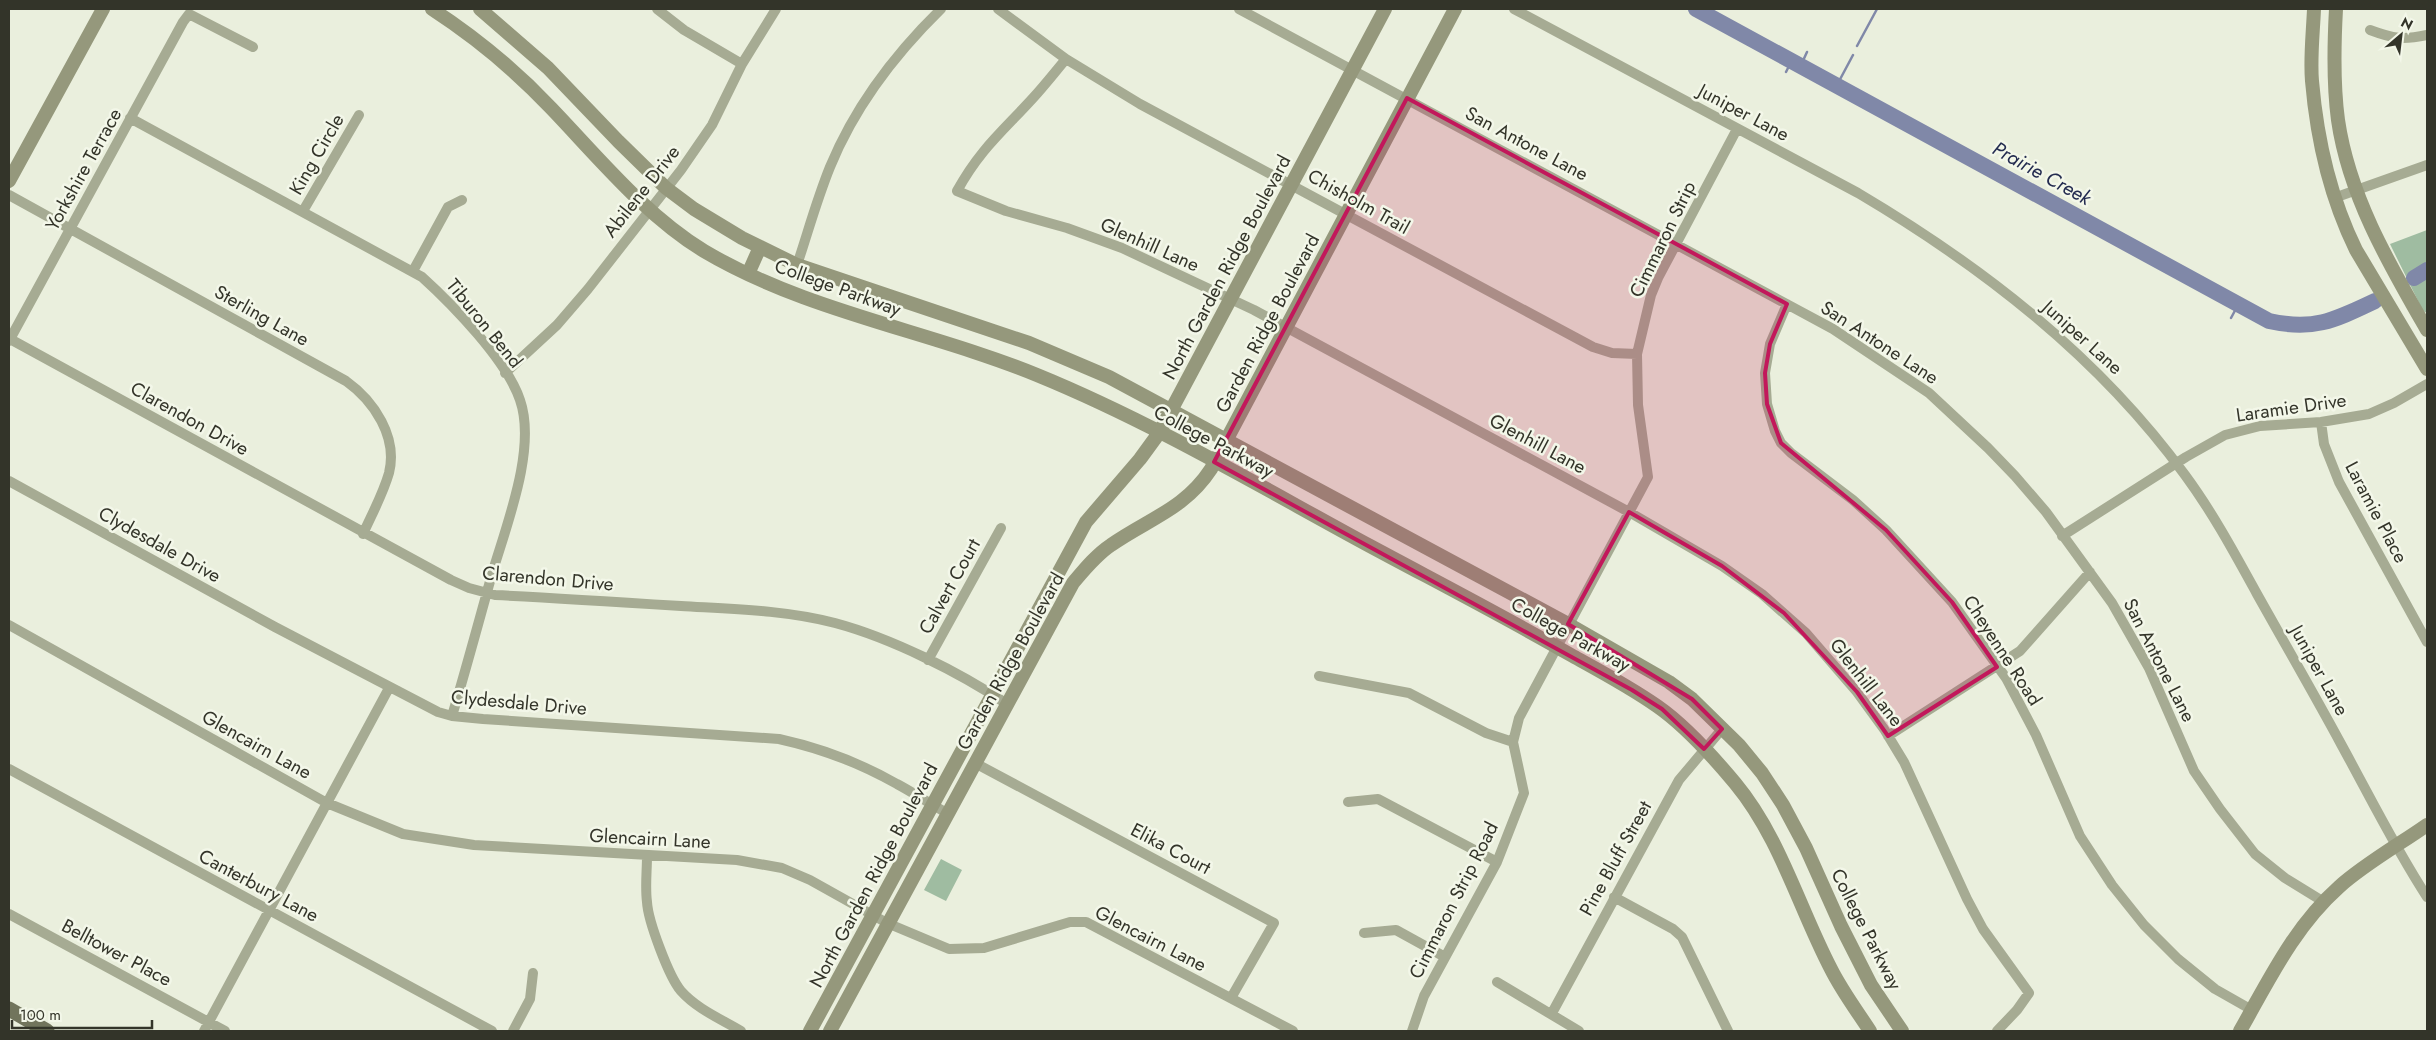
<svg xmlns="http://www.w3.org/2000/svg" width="2436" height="1040" viewBox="0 0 2436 1040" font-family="Jost,sans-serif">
	<rect width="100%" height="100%" fill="#eaefdd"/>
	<!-- green -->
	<path fill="#9fbca1" d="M2427,230V313L2423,311L2390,244Z
		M941,859L962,870L946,901L924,890Z"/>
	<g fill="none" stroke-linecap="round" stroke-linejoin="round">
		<!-- stream -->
		<path stroke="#8088a8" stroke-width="2.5" d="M1857,46L1877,9
			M1801,65L1807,52
			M1786,72L1792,60
			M1837,85L1853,55
			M2231,318L2238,305"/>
		<!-- river -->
		<path stroke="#8088a8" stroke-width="16" d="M1696,9L2269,321C2314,331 2335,320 2375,301
			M2414,278L2427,270"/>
		<!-- street -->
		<path stroke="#a6ab93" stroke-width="10" d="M657,9L684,30L742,64
			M998,9L1066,59L1140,104L1593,347L1612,353L1637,354
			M1239,9L1833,329L1929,393L1988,448L2015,476L2046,512L2112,603L2149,668L2194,771L2220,809L2255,854L2285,878L2324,902
			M1514,9L1858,193C1983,267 2099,357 2185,475C2213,513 2235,554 2257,594C2285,644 2314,694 2341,744C2369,795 2395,848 2427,897
			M2370,30C2394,39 2403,40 2427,35
			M1066,59C1055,72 1045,85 1033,98C1003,131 980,149 957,191L1006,211L1067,228L1122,248L1254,310L1629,512L1722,566L1762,594L1806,633L1857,692L1884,729L1904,762L1967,899L1983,929L2029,993L2017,1010L1997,1031
			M130,118L422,277C453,305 507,361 520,400C537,449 506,526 492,574C479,621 466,669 452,716
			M9,195L346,381C374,401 398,437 389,473C383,494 372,514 363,534
			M2334,198L2427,165
			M303,211L359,115
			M797,265C808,232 817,199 830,167C855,106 894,55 941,9
			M413,271L448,207L462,200
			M1787,304L1770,344L1765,373L1767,404L1775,431L1781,443L1791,453L1853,500L1886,530L1952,602L2006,678L2036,735L2080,836L2112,885L2144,925L2178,959L2215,989L2252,1010
			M10,339L451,580L469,588L495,595C557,598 619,602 681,606C732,609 786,610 835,623C891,638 959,672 1007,704
			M9,341L183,22L189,14L253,47
			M505,373L557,325L588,289L681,170L712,125L742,64L776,9
			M2321,422L2324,444L2339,482L2427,642
			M9,481L275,627L438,712L452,716L483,719L779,739C820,748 860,763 897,784C914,793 930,804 947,813
			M2062,536L2186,457L2225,435L2260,426L2321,422L2369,414L2394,403L2427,384
			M9,625L327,803L403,834L474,845L737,860L782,868L810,880L887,923L949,949L984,948L1070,922H1086L1293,1031
			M928,660L1001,528
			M1319,676L1409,693L1486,733L1513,742
			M1888,736L2020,651L2090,572
			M975,763L1274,923L1231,998
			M9,769L492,1031
			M1348,802L1378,799L1497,862
			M647,856C647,871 645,887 647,902C648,921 669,977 681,991C697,1009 721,1019 741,1031
			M1614,897L1673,929L1682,937L1728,1031
			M9,914L225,1031
			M1364,933L1396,930L1445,957
			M1497,982L1579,1031
			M1552,1013L1679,780L1722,729
			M204,1031L389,688
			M513,1031L530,999L533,973
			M1412,1031L1424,996L1497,862L1524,793L1513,742L1519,718L1648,477L1638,405L1637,354L1651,295L1658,278L1737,129"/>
		<!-- secondary -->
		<path stroke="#95987c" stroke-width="14" d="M432,9C475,37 516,71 551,108C598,157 645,215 704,251C807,312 927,330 1037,375C1152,422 1261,487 1370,546C1437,582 1505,617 1571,655C1600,671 1630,687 1657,706C1683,724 1715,759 1735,783C1780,837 1799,908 1831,969C1842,991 1857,1011 1870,1031
			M480,9L548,68L618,141L666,188L694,209L742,238L797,265L1029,343L1109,377L1568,624L1669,682L1692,699L1739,745L1762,773L1783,805L1806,848L1841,926L1871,985L1902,1031
			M2314,9C2313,33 2310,58 2312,81C2317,140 2330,197 2356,250L2427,369
			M2336,9C2334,45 2333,83 2338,120C2349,196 2389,264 2427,330
			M9,181L103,9
			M748,274L760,247
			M810,1031L1086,522L1140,459L1159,433L1385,9
			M830,1031L1073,583C1084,570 1096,555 1111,545C1148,519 1185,509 1211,469L1455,9
			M2240,1031C2269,980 2294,927 2339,887C2363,865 2400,844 2427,825"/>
		<!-- primary -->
		<path stroke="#71745c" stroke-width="15" d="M9,1009L47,1031"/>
	</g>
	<!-- marked area -->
	<path fill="#c2185b" fill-opacity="0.2" stroke="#c2185b" stroke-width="4" stroke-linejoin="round" d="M1407,98L1787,304L1770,344L1765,373L1767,404L1781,443L1886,530L1952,602L1997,667L1888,736L1857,692L1784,613L1722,566L1629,512L1568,624L1692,699L1722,729L1704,749L1662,709L1632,690L1214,462Z"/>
	<g text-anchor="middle" stroke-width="5" stroke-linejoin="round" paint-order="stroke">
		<!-- street labels -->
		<g font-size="19" fill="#333429" stroke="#f3f7e9">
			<text transform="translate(1744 112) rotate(28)" y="7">Juniper Lane</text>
			<text transform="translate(1527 143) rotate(28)" y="7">San Antone Lane</text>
			<text transform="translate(316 154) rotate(-60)" y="7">King Circle</text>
			<text transform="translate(83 169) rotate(-61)" y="7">Yorkshire Terrace</text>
			<text transform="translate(641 191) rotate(-52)" y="7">Abilene Drive</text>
			<text transform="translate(1359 201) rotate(29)" y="7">Chisholm Trail</text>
			<text transform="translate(1662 239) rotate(-64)" y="7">Cimmaron Strip</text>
			<text transform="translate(1150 244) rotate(24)" y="7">Glenhill Lane</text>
			<text transform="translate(1226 267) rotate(-62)" y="7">North Garden Ridge Boulevard</text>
			<text transform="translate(838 287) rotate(20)" y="7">College Parkway</text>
			<text transform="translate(262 315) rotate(29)" y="7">Sterling Lane</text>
			<text transform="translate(485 323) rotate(51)" y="7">Tiburon Bend</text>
			<text transform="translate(1267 323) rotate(-62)" y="7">Garden Ridge Boulevard</text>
			<text transform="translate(2083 337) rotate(42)" y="7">Juniper Lane</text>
			<text transform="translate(1880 342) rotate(33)" y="7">San Antone Lane</text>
			<text transform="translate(2291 407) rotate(-8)" y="7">Laramie Drive</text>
			<text transform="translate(190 418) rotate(29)" y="7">Clarendon Drive</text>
			<text transform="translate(1214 441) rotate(28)" y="7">College Parkway</text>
			<text transform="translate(1538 443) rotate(28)" y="7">Glenhill Lane</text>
			<text transform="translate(2377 512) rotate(62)" y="7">Laramie Place</text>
			<text transform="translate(160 544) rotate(29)" y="7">Clydesdale Drive</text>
			<text transform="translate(548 578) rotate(5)" y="7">Clarendon Drive</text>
			<text transform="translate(949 586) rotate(-61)" y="7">Calvert Court</text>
			<text transform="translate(1571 634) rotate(29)" y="7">College Parkway</text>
			<text transform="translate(2003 650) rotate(57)" y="7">Cheyenne Road</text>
			<text transform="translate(2160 660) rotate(63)" y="7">San Antone Lane</text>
			<text transform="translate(1010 661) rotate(-61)" y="7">Garden Ridge Boulevard</text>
			<text transform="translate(2320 670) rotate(61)" y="7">Juniper Lane</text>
			<text transform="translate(1867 682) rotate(52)" y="7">Glenhill Lane</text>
			<text transform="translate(519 702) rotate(5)" y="7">Clydesdale Drive</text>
			<text transform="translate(257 744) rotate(29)" y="7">Glencairn Lane</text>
			<text transform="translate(650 838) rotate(3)" y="7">Glencairn Lane</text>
			<text transform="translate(1171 848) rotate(28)" y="7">Elika Court</text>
			<text transform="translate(1615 858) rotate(-61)" y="7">Pine Bluff Street</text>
			<text transform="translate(873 875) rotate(-62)" y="7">North Garden Ridge Boulevard</text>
			<text transform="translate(259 885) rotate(28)" y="7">Canterbury Lane</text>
			<text transform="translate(1453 900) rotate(-63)" y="7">Cimmaron Strip Road</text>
			<text transform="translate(1867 929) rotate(63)" y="7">College Parkway</text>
			<text transform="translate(1151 938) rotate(27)" y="7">Glencairn Lane</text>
			<text transform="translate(117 952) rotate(28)" y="7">Belltower Place</text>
		</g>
		<!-- water labels -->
		<g font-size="20" font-style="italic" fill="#242c50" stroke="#f3f7e9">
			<text transform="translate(2042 173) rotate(29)" y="7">Prairie Creek</text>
		</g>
	</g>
	<!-- border -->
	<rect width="2436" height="1040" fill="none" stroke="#333429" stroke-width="20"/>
	<!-- north arrow -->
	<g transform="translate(2401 35) rotate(28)" stroke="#f3f7e9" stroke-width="4" paint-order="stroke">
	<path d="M0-4L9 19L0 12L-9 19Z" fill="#333429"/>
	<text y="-8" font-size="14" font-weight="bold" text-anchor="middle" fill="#333429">N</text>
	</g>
	<!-- scale -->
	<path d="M12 1020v8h140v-8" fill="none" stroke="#333429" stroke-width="2.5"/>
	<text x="20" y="1020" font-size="15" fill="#333429" stroke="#f3f7e9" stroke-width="4" paint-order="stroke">100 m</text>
</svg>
